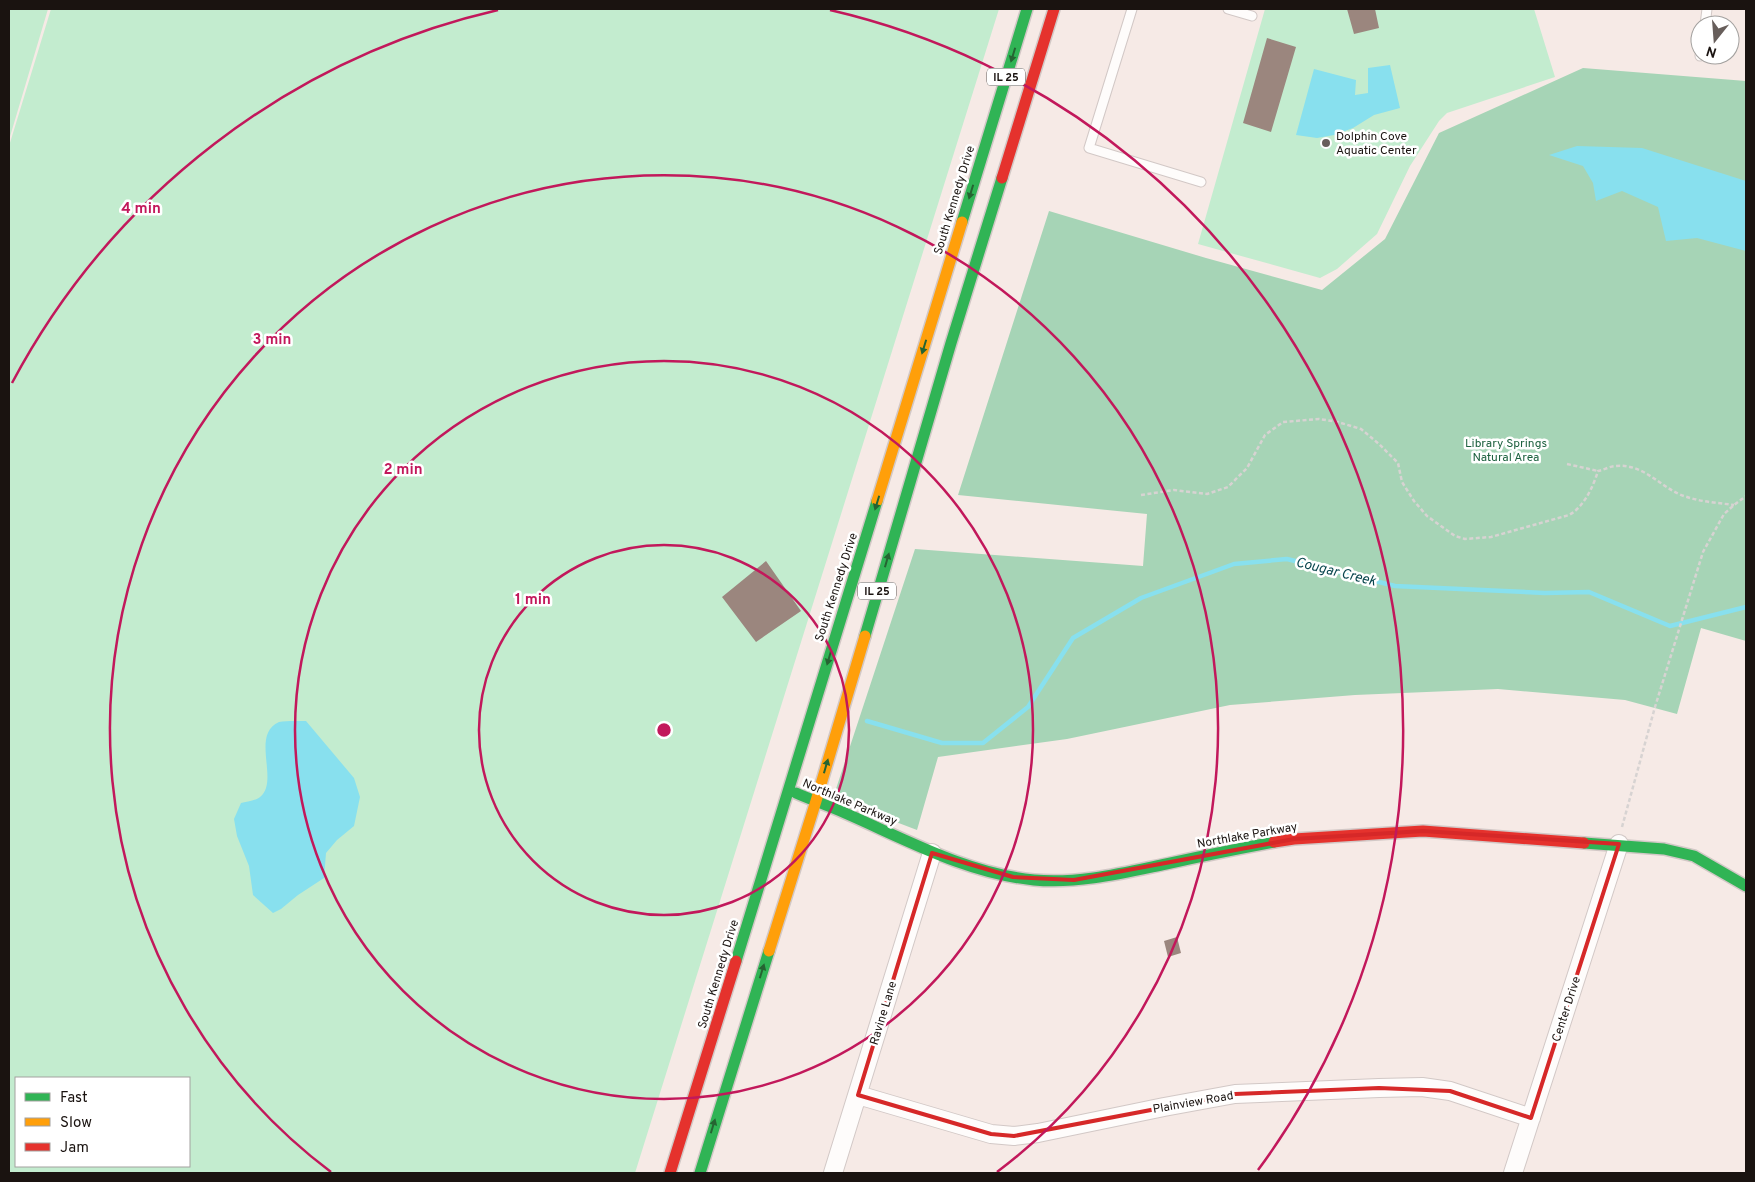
<svg xmlns="http://www.w3.org/2000/svg" width="1755" height="1182" viewBox="0 0 1755 1182" font-family="Overpass,sans-serif">
	<rect width="100%" height="100%" fill="#f6eae6"/>
	<!-- green -->
	<path fill="#c3eccf" fill-rule="evenodd" d="M9,9H48L9,140Z
		M51,9H999L635,1173H9V146ZM16,1078H189V1166H16Z
		M1265,9H1408L1409,10L1411,9H1534L1555,77L1447,113L1439,121L1410,166L1377,234L1337,269L1320,278L1198,244Z"/>
	<!-- forest -->
	<path fill="#a6d4b6" d="M1583,68L1746,81V641L1701,628L1677,714L1625,700L1498,689L1355,695L1230,705L1067,739L938,757L917,830L833,798L915,549L1143,566L1147,514L958,495L1049,211L1206,258L1322,290L1385,239L1439,133Z"/>
	<!-- water -->
	<path fill="#88e0ee" d="M1390,65L1400,108L1374,115L1353,128L1334,135L1317,138L1296,135L1314,69L1356,80L1355,95L1368,93V68Z
		M1577,146L1642,148L1746,181V251L1697,238L1666,241L1658,207L1622,191L1596,201L1593,183L1583,166L1549,155Z
		M294,721H306L354,778L360,797L354,826L337,840L326,853L324,878L298,895L281,909L273,913L253,895L249,866L237,836L234,819L241,803C246,802 255,801 260,797C280,781 250,735 279,722C283,721 290,721 294,721Z"/>
	<g fill="none" stroke-linecap="round" stroke-linejoin="round">
		<!-- stream -->
		<path stroke="#88e0ee" stroke-width="4.5" d="M867,721L942,743H983L1028,707L1073,638L1141,598L1234,564L1287,559L1395,586L1545,593L1589,592L1670,626L1746,607"/>
	</g>
	<!-- building -->
	<path fill="#9b867e" d="M1347,9H1375L1379,28L1354,34Z
		M1267,38L1296,47L1271,132L1243,123Z
		M766,561L801,611L756,642L722,597Z
		M1177,937L1181,953L1168,957L1164,941Z"/>
	<g fill="none" stroke-linecap="round" stroke-linejoin="round">
		<!-- lane casing -->
		<g stroke="#d2c8c6" stroke-width="11">
			<path id="lane" d="M1132,9L1089,148L1201,182
				M1228,9L1252,16
				M1705,25L1707,9
				M1700,56V55"/>
		</g>
		<!-- street casing -->
		<g stroke="#d2c8c6" stroke-width="20">
			<path id="street" d="M858,1095L991,1134L1014,1136L1038,1133L1164,1107L1235,1094L1379,1088L1422,1087L1450,1091L1531,1118
				M833,1173L932,853
				M1513,1173L1619,844"/>
		</g>
		<!-- fast casing -->
		<g stroke="#d2c8c6" stroke-width="14">
			<path id="fast" d="M962,222L1027,9
				M865,636L951,343L1002,178
				M796,793C812,800 829,806 845,813C907,840 966,873 1034,880C1079,884 1123,873 1166,864C1202,856 1237,849 1274,842
				M1584,843L1664,849L1694,856L1746,886
				M736,961L877,501
				M700,1173L769,951"/>
		</g>
		<!-- slow casing -->
		<g stroke="#d2c8c6" stroke-width="14">
			<path id="slow" d="M877,501L962,222
				M769,951L816,801L865,636"/>
		</g>
		<!-- jam casing -->
		<g stroke="#d2c8c6" stroke-width="14">
			<path id="jam" d="M1002,178L1054,9
				M1274,842L1294,839L1423,831L1584,843
				M670,1173L736,961"/>
		</g>
		<!-- path -->
		<path stroke="#d7d3d2" stroke-width="2.5" stroke-dasharray="4 2.5" stroke-linecap="butt" d="M1567,464L1598,471
			M1141,495L1174,490L1207,494L1228,487L1247,468L1265,435L1283,422L1319,419L1338,422L1361,429L1379,444L1398,463L1402,482L1414,501L1427,516L1455,536L1465,539L1491,537L1569,515C1584,507 1593,487 1598,471C1604,470 1610,466 1616,466C1645,463 1662,490 1687,497C1702,502 1719,503 1734,505
			M1622,827L1655,707L1703,552L1724,514L1734,505L1746,496"/>
		<!-- lane -->
		<use href="#lane" stroke="#fefcfb" stroke-width="9"/>
		<!-- street -->
		<use href="#street" stroke="#fefcfb" stroke-width="18"/>
		<!-- fast -->
		<use href="#fast" stroke="#30b455" stroke-width="11"/>
		<!-- slow -->
		<use href="#slow" stroke="#ff9f0a" stroke-width="11"/>
		<!-- jam -->
		<use href="#jam" stroke="#e5322d" stroke-width="11"/>
	</g>
	<!-- one-way arrows -->
	<defs><path id="oneway-solid" d="M-6-.8H1V-3.2L6.5 0L1 3.2V.8H-6Z" transform="scale(1.25)"/></defs>
	<g fill="#256432">
		<use href="#oneway-solid" transform="translate(1013 55) rotate(107)"/>
		<use href="#oneway-solid" transform="translate(971 192) rotate(107)"/>
		<use href="#oneway-solid" transform="translate(924 347) rotate(107)"/>
		<use href="#oneway-solid" transform="translate(877 503) rotate(107)"/>
		<use href="#oneway-solid" transform="translate(887 560) rotate(-74)"/>
		<use href="#oneway-solid" transform="translate(829 658) rotate(106)"/>
		<use href="#oneway-solid" transform="translate(826 766) rotate(-74)"/>
		<use href="#oneway-solid" transform="translate(762 971) rotate(-73)"/>
		<use href="#oneway-solid" transform="translate(713 1126) rotate(-73)"/>
	</g>
	<!-- marked area -->
	<path fill="none" stroke="#d62828" stroke-width="4" stroke-linejoin="round" d="M1423,831L1619,844L1531,1118L1450,1091L1379,1088L1235,1094L1014,1136L991,1134L858,1095L932,853L1013,877L1074,880L1294,839Z"/>
	<!-- distance rings -->
	<g fill="none" stroke="#c2185b" stroke-width="2.5">
		<circle cx="664" cy="730" r="185"/>
		<circle cx="664" cy="730" r="369"/>
		<path d="M331 1172A554 554 0 1 1 997 1172"/>
		<path d="M12 383A739 739 0 0 1 498 10M830 10A739 739 0 0 1 1258 1170"/>
	</g>
	<!-- markers -->
	<circle fill="#675e5b" stroke="#fff" stroke-width="2" cx="1326" cy="143" r="5"/>
	<g text-anchor="middle" stroke-width="5" stroke-linejoin="round" paint-order="stroke">
		<!-- shield labels -->
		<g fill="#fff" stroke="#5f5a58" stroke-width="1">
			<rect x="987" y="68.5" width="38" height="17" rx="4"/>
			<rect x="858" y="582.5" width="38" height="17" rx="4"/>
		</g>
		<g font-size="11" font-weight="bold" fill="#1a1310">
			<text x="1006" y="81">IL 25</text>
			<text x="877" y="595">IL 25</text>
		</g>
		<!-- poi labels -->
		<g font-size="12" fill="#1a1310" stroke="#fff" text-anchor="start">
			<text x="1336" y="140">Dolphin Cove<tspan x="1336" dy="14">Aquatic Center</tspan></text>
		</g>
		<!-- street labels -->
		<g font-size="12" fill="#1a1310" stroke="#fff">
			<text transform="translate(954 200) rotate(-73)" y="4">South Kennedy Drive</text>
			<text transform="translate(836 587) rotate(-72)" y="4">South Kennedy Drive</text>
			<text transform="translate(850 802) rotate(23)" y="4">Northlake Parkway</text>
			<text transform="translate(1247 835) rotate(-10)" y="4">Northlake Parkway</text>
			<text transform="translate(718 974) rotate(-73)" y="4">South Kennedy Drive</text>
			<text transform="translate(1566 1009) rotate(-72)" y="4">Center Drive</text>
			<text transform="translate(883 1013) rotate(-73)" y="4">Ravine Lane</text>
			<text transform="translate(1193 1102) rotate(-10)" y="4">Plainview Road</text>
		</g>
		<!-- park labels -->
		<g font-size="12" fill="#1d613f" stroke="#fff">
			<text x="1506" y="447">Library Springs<tspan x="1506" dy="14">Natural Area</tspan></text>
		</g>
		<!-- water labels -->
		<g font-size="14" font-style="italic" fill="#09464e" stroke="#fff">
			<text transform="translate(1336 571) rotate(14)" y="5">Cougar Creek</text>
		</g>
	</g>
	<circle cx="664" cy="730" r="8" fill="#c2185b" stroke="#fff" stroke-width="2.5"/>
	<g font-size="15" text-anchor="middle" font-weight="bold" fill="#c2185b" stroke="#fff" stroke-width="5" stroke-linejoin="round" paint-order="stroke">
		<text x="141" y="213">4 min</text>
		<text x="272" y="344">3 min</text>
		<text x="403" y="474">2 min</text>
		<text x="533" y="604">1 min</text>
	</g>
	<!-- border -->
	<rect width="1755" height="1182" fill="none" stroke="#1a1310" stroke-width="20"/>
	<!-- legend -->
	<rect x="15" y="1077" width="175" height="90" fill="#ffffff" stroke="#a3a19f"/>
	<rect x="25" y="1093" width="25" height="8" fill="#30b455" stroke="#a3a19f"/>
	<text x="60" y="1102" font-size="15" fill="#1a1310">Fast</text>
	<rect x="25" y="1118" width="25" height="8" fill="#ff9f0a" stroke="#a3a19f"/>
	<text x="60" y="1127" font-size="15" fill="#1a1310">Slow</text>
	<rect x="25" y="1143" width="25" height="8" fill="#e5322d" stroke="#a3a19f"/>
	<text x="60" y="1152" font-size="15" fill="#1a1310">Jam</text>
	<!-- north arrow -->
	<g transform="translate(1715 40) rotate(197)"><circle r="24" fill="#ffffff" stroke="#a3a19f"/>
	<path d="M0-4L9 19L0 12L-9 19Z" fill="#675e5b"/>
	<text y="-8" font-size="14" font-weight="bold" text-anchor="middle" fill="#1a1310">N</text>
	</g>
</svg>
